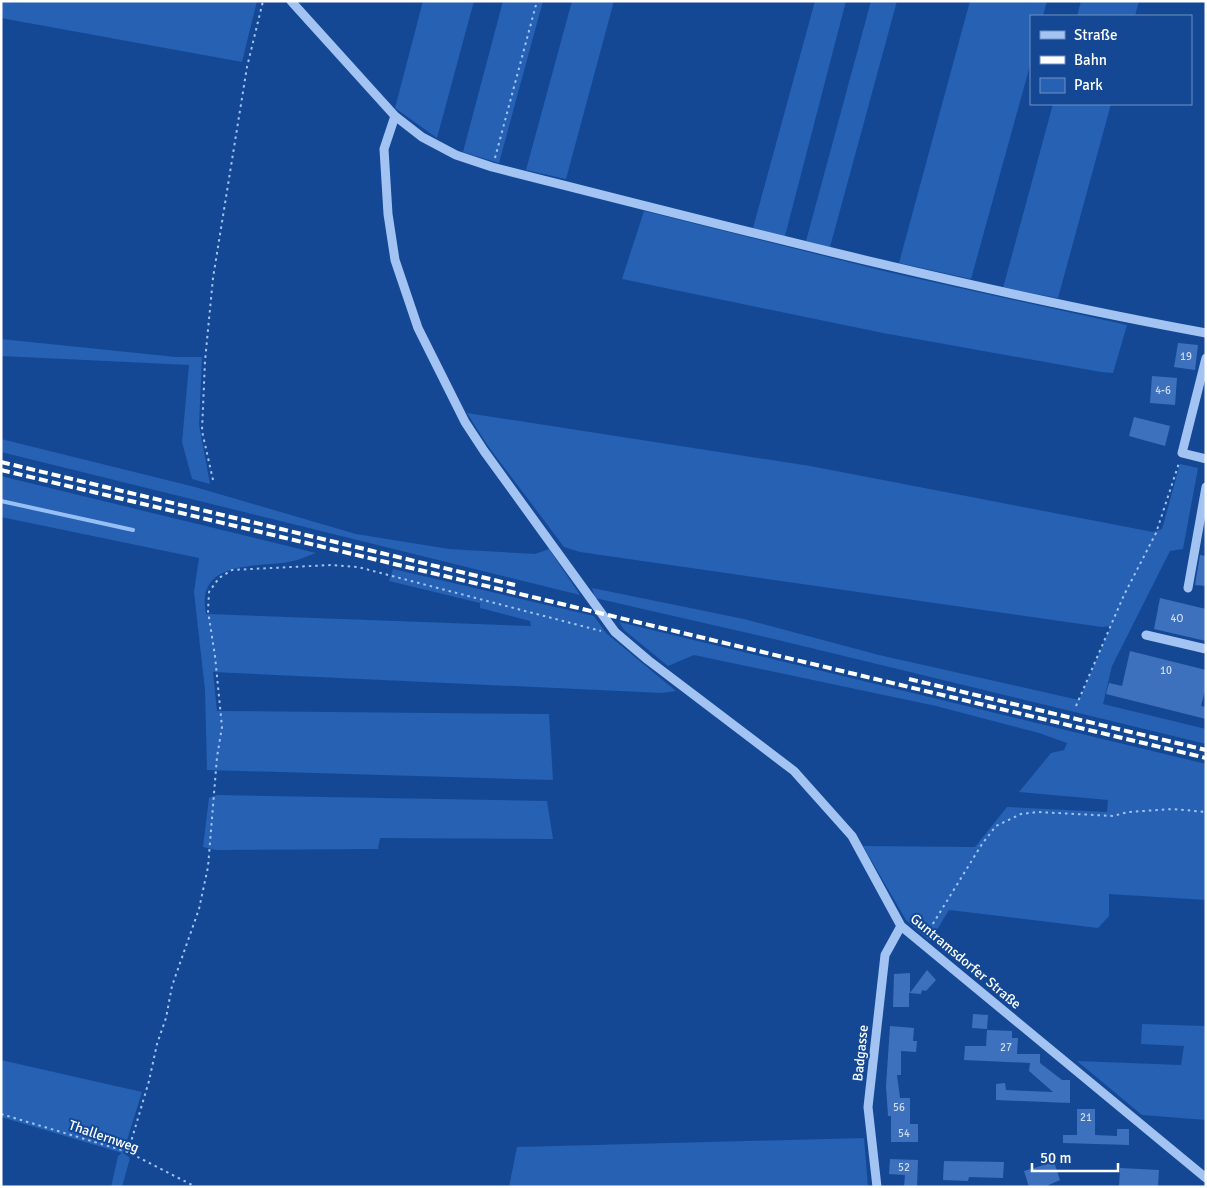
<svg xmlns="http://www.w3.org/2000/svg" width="1207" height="1188" viewBox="0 0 1207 1188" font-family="Signika,sans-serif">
	<rect width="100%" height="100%" fill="#144895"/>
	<!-- green -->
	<path fill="#2661b4" d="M1,1H257L242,62L1,18Z
		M423,1H474L437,138L395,108Z
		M503,1H543L499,163L463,152Z
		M572,1H614L566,179L526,170Z
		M815,1H846L785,236L753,228Z
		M871,1H897L830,247L806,241Z
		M970,1H1047L1043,16H1031V62L971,279L899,263Z
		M1081,1H1139L1135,16H1077Z
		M1053,104H1111L1058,298L1003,288Z
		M644,211L892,273L1127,325L1113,373L1101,372L883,333L622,279Z
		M1,339L176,357H202L199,425L210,484L192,479L182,442L189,365L1,356Z
		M467,413L810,466L1153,532L1162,529L1180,464L1198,468L1183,549L1170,551L1112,666L1103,704L1206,729V744L778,640L595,598L592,588L744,619L879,655L1079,700L1111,626L1102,627L580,552L564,547L488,446Z
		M1,439L195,487L356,534L449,549L535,554L549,549L580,595L1,452Z
		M1,476L316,553C305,557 294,562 282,563C248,567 196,563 206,614L531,626L530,621L480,608V603L389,581L393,569L594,616L606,633L676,691L662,693L213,672L217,711L549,714L553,780L207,770L205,690L194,592L199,558L1,517Z
		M619,622L1206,764V900L1109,894V916L1098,928L949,910L930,941L906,920L863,846L975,847L1007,807L1107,812L1108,800L1019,792L1051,753L1064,750L1067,743L1039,733L936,706L694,655L668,666L624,630Z
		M217,795L547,801L553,839L380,838L378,849L216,850L203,847L209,798Z
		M1142,1024L1206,1026V1120L1142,1115L1077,1061L1181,1065L1184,1046L1141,1044Z
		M1,1060L142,1092L123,1153L130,1158L122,1187H111L118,1156L122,1153L1,1117Z
		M864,1138L868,1187H509L517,1147Z"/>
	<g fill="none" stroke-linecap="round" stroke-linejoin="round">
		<!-- stream -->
		<path stroke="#95bff5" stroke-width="4" d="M1,501L133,530"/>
	</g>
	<!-- building -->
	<path fill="#3d71bd" d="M1178,343L1198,345L1195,370L1174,367Z
		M1152,376L1177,378L1175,405L1150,403Z
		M1134,417L1170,426L1165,446L1129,436Z
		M1200,555L1206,556V586L1195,585Z
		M1160,598L1206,609V641L1154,629Z
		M1130,651L1206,670V687L1201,706L1206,707V719L1106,694L1109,683L1122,686Z
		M927,970L936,980L926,991L922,990L921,994L909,993V1007H893L894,974L910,973V993Z
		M973,1014L988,1015L987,1029L972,1028Z
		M890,1026L914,1028L913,1041H917L916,1052L901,1051V1075H897L900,1098H910V1124H918V1142H891V1116H888L886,1086Z
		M987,1030L1012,1031V1038H1018L1017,1054H1040V1063L1062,1080H1070V1103L996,1100V1084L1005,1083L1006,1090L1053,1092L1029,1071L1030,1063L964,1060L965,1046H986Z
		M1077,1109H1095V1135L1117,1136V1129H1129V1145L1063,1143V1135H1077Z
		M890,1159L918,1160L917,1187H904L905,1175L889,1174Z
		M944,1161L1004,1162L1003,1178L969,1177L968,1181L943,1180Z
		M1054,1162L1060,1180L1044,1187H1029L1024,1171Z
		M1120,1168L1159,1170L1158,1187H1119Z"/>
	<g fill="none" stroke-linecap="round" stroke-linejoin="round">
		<!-- path -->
		<path stroke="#a3c4f2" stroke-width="2" stroke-dasharray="2.5 4" stroke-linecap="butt" d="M495,158L537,1
			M213,480L202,431L205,361L213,278L247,67L263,1
			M1076,706L1124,595L1156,533L1179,463
			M926,935L982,844L996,826L1021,814L1038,812L1113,816L1128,812L1173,809L1206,812
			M1,1114L128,1152L196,1187
			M128,1152L149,1081L157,1044L166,1018L172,986L199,909L208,867L217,757L222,727L215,656L208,611L209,592L219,578L232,570L331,565L358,567L601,631"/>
		<!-- minor -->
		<path stroke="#a3c4f2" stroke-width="9" d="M291,1L395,116L422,137L456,155L492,167C729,227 966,289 1206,333
			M395,116L384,149L388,214L395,260L418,328L465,422L484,451L615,632L648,660L794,771L852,836L901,926L1206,1178
			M1206,358L1182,453L1206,459
			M1188,588L1206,487
			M1146,635L1206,649
			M877,1187L868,1107L885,955L901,926"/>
		<!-- rail -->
		<path stroke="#fff" stroke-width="4" stroke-dasharray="9 4" stroke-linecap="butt" d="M1,462L515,585
			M1,470L1206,758
			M909,679L1206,750"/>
	</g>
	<g text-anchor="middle" stroke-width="4" stroke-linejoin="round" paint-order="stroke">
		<!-- number labels -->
		<g font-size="11" fill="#cedcee">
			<text x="1186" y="360">19</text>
			<text x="1163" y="394">4-6</text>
			<text x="1177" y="622">4O</text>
			<text x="1166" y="674">10</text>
			<text x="1006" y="1051">27</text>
			<text x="899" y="1111">56</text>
			<text x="1086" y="1121">21</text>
			<text x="904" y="1137">54</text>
			<text x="904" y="1171">52</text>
		</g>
		<!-- street labels -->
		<g font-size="14" fill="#fff" stroke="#144895">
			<text transform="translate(966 961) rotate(40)" y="5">Guntramsdorfer Straße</text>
			<text transform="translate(860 1053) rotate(-84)" y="5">Badgasse</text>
			<text transform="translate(104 1136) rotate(19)" y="5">Thallernweg</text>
		</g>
	</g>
	<!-- border -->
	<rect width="1207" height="1188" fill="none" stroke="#ffffff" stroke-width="5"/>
	<!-- legend -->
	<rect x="1030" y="15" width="162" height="90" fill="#144895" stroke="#7291bf"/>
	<rect x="1040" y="31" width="25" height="8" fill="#a3c4f2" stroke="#7291bf"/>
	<text x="1074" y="40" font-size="15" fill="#ffffff">Straße</text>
	<rect x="1040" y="56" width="25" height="8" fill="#ffffff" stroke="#7291bf"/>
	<text x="1074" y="65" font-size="15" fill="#ffffff">Bahn</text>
	<rect x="1040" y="78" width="25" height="15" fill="#2661b4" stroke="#7291bf"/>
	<text x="1074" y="90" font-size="15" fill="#ffffff">Park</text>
	<!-- scale -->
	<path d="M1032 1163v8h86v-8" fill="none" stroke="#ffffff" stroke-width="2.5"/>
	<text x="1040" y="1163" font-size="15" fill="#ffffff" stroke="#144895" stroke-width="4" paint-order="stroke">50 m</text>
</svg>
